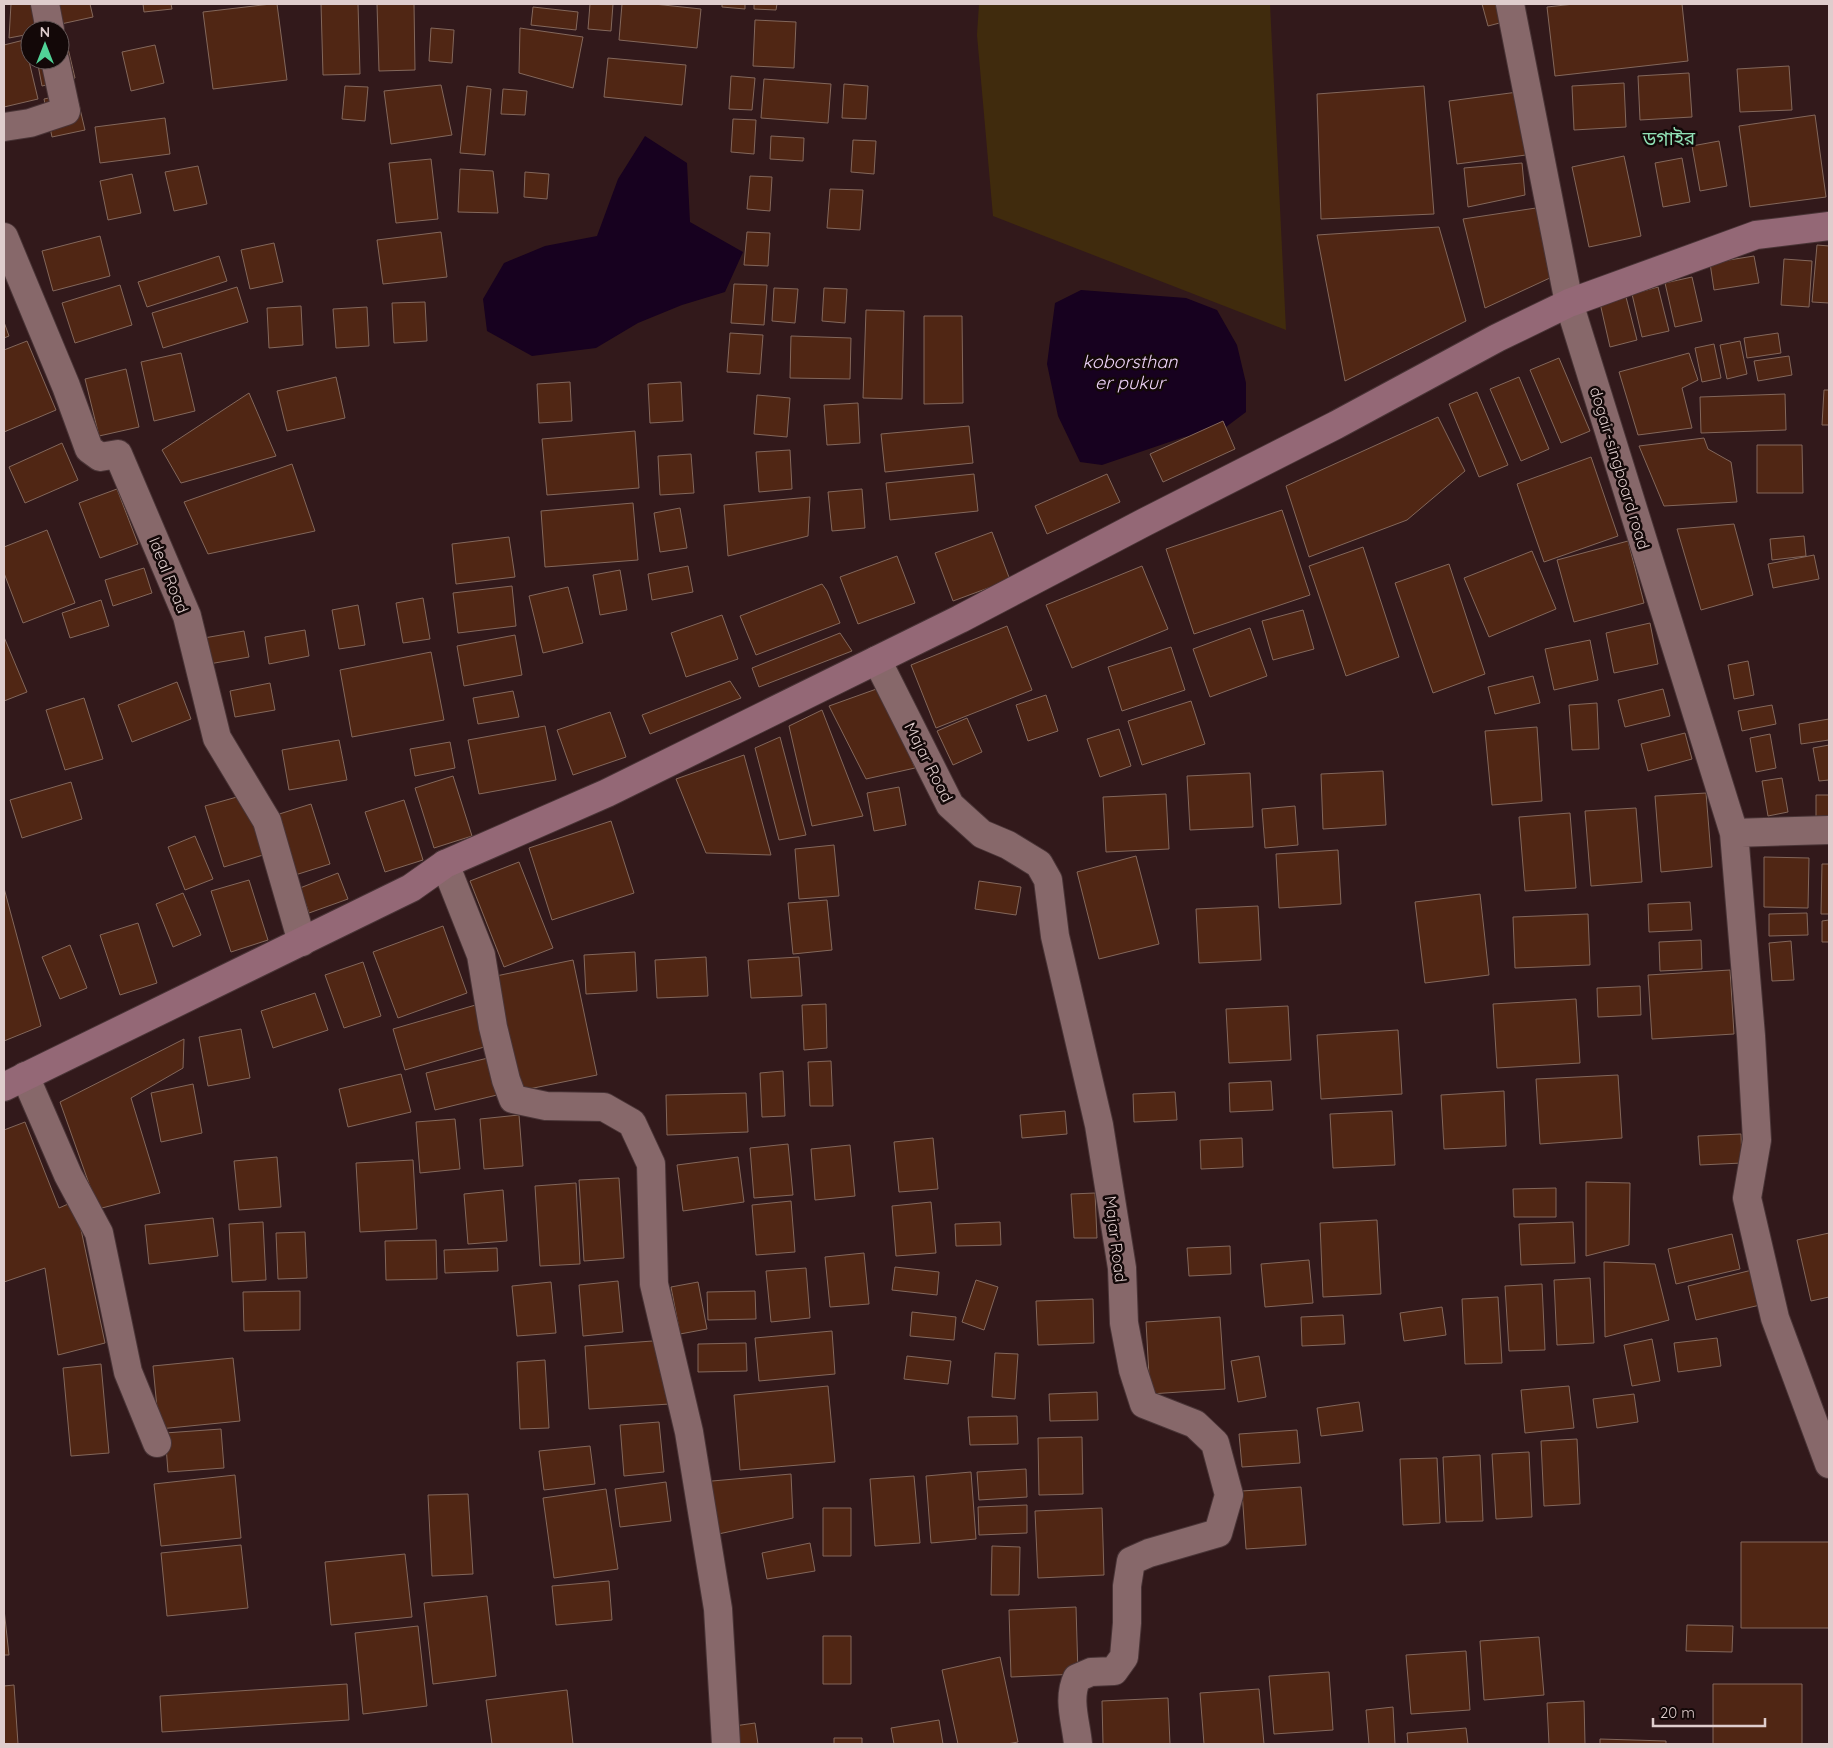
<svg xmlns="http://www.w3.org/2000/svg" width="1833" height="1748" viewBox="0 0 1833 1748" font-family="Quicksand,'Noto Sans Bengali',sans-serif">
	<rect width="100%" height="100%" fill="#32191b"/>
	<!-- green -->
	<path fill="#402b0d" d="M979,4H1270L1286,330L993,216L977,35Z"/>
	<!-- water -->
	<path fill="#17011f" d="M645,136L687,163L690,222L743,252L725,292L682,305L638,323L596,348L532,356L487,331L483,299L504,263L545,246L597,236L618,179Z
		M1081,290L1186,298L1217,310L1237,345L1246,383V412L1222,430L1184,437L1102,465L1080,462L1058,416L1047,364L1055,303Z"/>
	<!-- building -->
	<path fill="#502614" stroke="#83675b" d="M11,4H36L42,30H30V34L9,38Z
		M56,4H90L93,17L61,24Z
		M143,4H171L172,9L144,12Z
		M271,4H277L287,80L213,89L203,12Z
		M321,4H358L360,74L323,75Z
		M377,4H414L415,70L379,71Z
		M590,4H613L611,31L588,29Z
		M622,4H654L701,9L697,48L619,40Z
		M722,4H745V9L722,7Z
		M754,4H777L776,10L754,9Z
		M1482,4H1506L1511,20L1488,26Z
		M1574,4H1682L1688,61L1555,76L1547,7Z
		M533,7L578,12L576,30L531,25Z
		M755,20L796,22L794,68L753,66Z
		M431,28L454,30L452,63L429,61Z
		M520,28L583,37L573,88L519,73Z
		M24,40L38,99L4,107V45Z
		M66,40L75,78L42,86L37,60H60V41Z
		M155,45L164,83L131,91L122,52Z
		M608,58L686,65L682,105L604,97Z
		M1789,66L1792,110L1740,112L1737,69Z
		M1689,73L1692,117L1640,120L1638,76Z
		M731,76L755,78L752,110L729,109Z
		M764,79L831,84L828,123L761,118Z
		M1624,83L1626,127L1574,130L1572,86Z
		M844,84L868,86L866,119L842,118Z
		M441,85L452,135L391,144L384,91Z
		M345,86L368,87L365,121L342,119Z
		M467,86L491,89L485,155L460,153Z
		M1424,86L1434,214L1321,219L1317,94Z
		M503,89L527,91L525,115L501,114Z
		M76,92L85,130L52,137L44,99Z
		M1518,92L1526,155L1457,164L1449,101Z
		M1815,115L1826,197L1750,207L1739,126Z
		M165,118L170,154L100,163L95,127Z
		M733,119L756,120L754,154L731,152Z
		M771,136L804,138L803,161L770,159Z
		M853,140L876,141L874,174L851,172Z
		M1719,141L1727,186L1700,191L1692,146Z
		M1624,156L1641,236L1589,247L1572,167Z
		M1682,158L1690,202L1663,207L1655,163Z
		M431,159L438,219L396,223L389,163Z
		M1522,163L1525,195L1468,207L1464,168Z
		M198,166L207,204L174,211L165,172Z
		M460,169L493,171L498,213L458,212Z
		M525,172L549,174L547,199L524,197Z
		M132,174L141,213L108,220L100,181Z
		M750,176L772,177L770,211L747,209Z
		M830,189L863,190L860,230L827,228Z
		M1536,208L1552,277L1485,308L1463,219Z
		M1439,227L1466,321L1345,381L1317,235Z
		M441,232L447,277L383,284L377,240Z
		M747,232L770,233L768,266L744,265Z
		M100,236L110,276L53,291L42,251Z
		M274,243L283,282L250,289L241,250Z
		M1817,245L1829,246V303L1812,302Z
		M219,256L227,281L147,307L138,282Z
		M1754,256L1759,283L1714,290L1710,263Z
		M1784,259L1812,261L1809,307L1781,305Z
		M1692,277L1702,321L1675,327L1665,283Z
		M734,284L767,285L764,325L731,323Z
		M120,285L132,325L75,343L62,303Z
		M237,287L248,322L163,348L152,313Z
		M1658,287L1669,331L1642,337L1632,294Z
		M774,288L798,289L795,323L772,321Z
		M824,288L847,289L845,323L822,321Z
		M1626,297L1637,340L1610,347L1600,303Z
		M425,302L427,341L394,343L392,303Z
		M301,306L303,345L269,348L267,308Z
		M367,307L369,346L336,348L333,309Z
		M866,310L904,311L902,399L863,398Z
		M924,316H962L963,403L924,404Z
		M4,322L9,336L4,338Z
		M730,333L763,335L760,374L727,372Z
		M1778,333L1781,353L1747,358L1744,338Z
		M791,336L851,338L850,379L790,378Z
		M27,341L56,410L4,432V350Z
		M1740,341L1747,374L1727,379L1720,345Z
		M1714,344L1721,378L1702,382L1695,348Z
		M181,353L195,411L154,421L141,362Z
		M1689,353L1698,380L1682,388L1692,428L1638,435L1619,372Z
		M1789,356L1792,375L1758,381L1754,361Z
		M1559,358L1590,431L1561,443L1530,370Z
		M126,369L139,427L99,436L85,379Z
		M336,377L345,418L287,431L277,391Z
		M1519,377L1549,449L1521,461L1490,389Z
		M570,382L572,421L539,423L537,384Z
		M681,382L683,421L650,423L648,384Z
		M1824,390H1829V425H1822Z
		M1477,392L1508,465L1479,477L1449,404Z
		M249,393L276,456L181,483L162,450Z
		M1785,394L1786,430L1701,433L1700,397Z
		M757,395L790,398L787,437L754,434Z
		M858,403L860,443L827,445L824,405Z
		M1438,417L1465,471L1407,520L1309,557L1286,486Z
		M1223,421L1235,449L1163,482L1150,454Z
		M969,426L973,463L885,472L881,434Z
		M635,431L639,488L547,495L542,439Z
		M1704,438L1708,449L1731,462L1737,502L1664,506L1639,446Z
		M62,443L78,480L25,503L9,467Z
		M1757,445H1802L1803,493H1757Z
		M790,450L792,489L759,492L756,452Z
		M691,454L694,493L660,495L658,456Z
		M1591,457L1618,536L1544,562L1517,484Z
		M292,464L315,531L208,554L184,502Z
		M974,474L978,511L890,520L886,483Z
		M1107,474L1120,502L1047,534L1035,506Z
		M117,489L138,544L100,558L79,503Z
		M862,489L865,528L832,531L828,492Z
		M810,497L808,536L728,556L724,505Z
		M633,503L638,560L545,567L541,511Z
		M680,508L687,548L660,552L654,513Z
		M1282,510L1310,595L1194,634L1166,549Z
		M1734,524L1753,595L1701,610L1677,529Z
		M47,530L75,603L23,623L4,573V547Z
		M992,532L1010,580L953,601L935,553Z
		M1804,536L1806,556L1772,560L1770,539Z
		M509,537L515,577L456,584L452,544Z
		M1628,541L1644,603L1574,622L1557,560Z
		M1363,547L1399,657L1346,676L1309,566Z
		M1532,551L1556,609L1489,637L1464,578Z
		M1814,555L1819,579L1773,588L1768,564Z
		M897,556L915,603L858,624L840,577Z
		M1449,564L1485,674L1433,693L1395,583Z
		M688,566L693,592L652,600L648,574Z
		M1142,566L1168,629L1072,668L1046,605Z
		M144,568L152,593L113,606L105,580Z
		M620,570L627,610L600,615L593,575Z
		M822,584L827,591L840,623L756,655L740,616Z
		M512,586L516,626L458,633L453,593Z
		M568,587L583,643L543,653L529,596Z
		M423,598L430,639L403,643L396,603Z
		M101,600L109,626L70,638L62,613Z
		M358,605L365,645L339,649L332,610Z
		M1303,610L1314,649L1273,660L1262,621Z
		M722,615L738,659L686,677L671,633Z
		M1650,623L1658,664L1614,673L1606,633Z
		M1007,626L1032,690L936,728L911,665Z
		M1250,628L1267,676L1210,697L1193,649Z
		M305,630L309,656L269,664L265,637Z
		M244,631L249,657L209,664L204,638Z
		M840,633L852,651L759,687L752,668Z
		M515,635L522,675L464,686L457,646Z
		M4,637L27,692L4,701Z
		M1590,640L1598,680L1554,690L1545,649Z
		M1171,647L1185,690L1122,711L1108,667Z
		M431,652L444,720L352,737L340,670Z
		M1748,661L1754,695L1734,699L1728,665Z
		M1533,676L1540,703L1495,714L1488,687Z
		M730,681L741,698L650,734L642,715Z
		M177,682L191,719L132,742L118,705Z
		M270,683L275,710L235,717L230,691Z
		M882,687L915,768L866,779L829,706Z
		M1663,689L1670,716L1625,727L1618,700Z
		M513,691L519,717L478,724L473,698Z
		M1046,695L1058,731L1028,741L1016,705Z
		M84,698L103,759L65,770L46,710Z
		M1191,701L1205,744L1142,765L1128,721Z
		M1597,703L1599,749L1572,750L1569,705Z
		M1772,705L1776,724L1742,731L1738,711Z
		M822,710L863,816L812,826L789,726Z
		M610,712L626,757L573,775L557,730Z
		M967,718L982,752L953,765L937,731Z
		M1829,719V740L1801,744L1799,724Z
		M545,726L556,780L479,794L468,740Z
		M1537,727L1542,801L1492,805L1485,731Z
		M1119,729L1131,766L1100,777L1087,739Z
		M1685,733L1692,759L1648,771L1641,744Z
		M1770,734L1776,768L1756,772L1750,738Z
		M780,737L806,835L779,840L755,748Z
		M339,740L347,780L289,790L282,750Z
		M450,742L455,768L415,776L410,749Z
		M1829,745V780L1819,781L1813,748Z
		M744,755L771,855L706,853L676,779Z
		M1383,771L1386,825L1323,829L1321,774Z
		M1250,773L1253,827L1190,830L1187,776Z
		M453,776L472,836L434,848L415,788Z
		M1782,778L1788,812L1768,816L1762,781Z
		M71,782L82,819L22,838L10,800Z
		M899,787L906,825L874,831L867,793Z
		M1706,793L1712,867L1661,872L1655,796Z
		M1166,794L1169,849L1106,852L1103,797Z
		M244,795L263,855L224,867L205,806Z
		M1816,795H1829V819H1816Z
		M404,800L423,860L385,872L365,812Z
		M311,804L330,864L292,876L273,816Z
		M1295,806L1298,845L1265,848L1262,809Z
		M1636,808L1642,882L1591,886L1585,811Z
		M1570,813L1576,888L1525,891L1519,817Z
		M611,821L634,893L552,920L529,848Z
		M195,836L213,879L185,890L168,847Z
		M834,845L839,896L799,899L795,849Z
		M1338,850L1341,904L1279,908L1276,854Z
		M1136,856L1159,944L1099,959L1077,872Z
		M1764,857L1809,858L1808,908L1764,907Z
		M519,862L553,948L504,967L470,881Z
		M1822,864H1829V914H1821Z
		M338,873L348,899L309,913L300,888Z
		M249,880L268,940L231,952L211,891Z
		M979,881L1021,887L1016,915L975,909Z
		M4,888L41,1026L4,1041Z
		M183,893L201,935L173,947L156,904Z
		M1480,894L1489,975L1425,983L1415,902Z
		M827,900L832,950L793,954L788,903Z
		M1690,902L1692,930L1649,932L1648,904Z
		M1258,906L1261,960L1199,963L1196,909Z
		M1807,913L1808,935L1769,936V914Z
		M1588,914L1590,965L1515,968L1513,917Z
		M1829,920V942H1822V921Z
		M138,923L157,983L120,995L100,935Z
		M443,926L467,993L398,1018L373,952Z
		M1701,940L1702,969L1660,971L1659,942Z
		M1791,941L1794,980L1772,981L1769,943Z
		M70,945L87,988L60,999L42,957Z
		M635,952L637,991L586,994L584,955Z
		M706,957L708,996L657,998L655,960Z
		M799,957L802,996L751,998L748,960Z
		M573,960L597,1075L519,1091L496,976Z
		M363,962L381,1016L344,1028L325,975Z
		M1730,970L1734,1034L1652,1039L1648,975Z
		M1640,986L1641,1015L1598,1017L1597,988Z
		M315,993L328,1030L273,1048L261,1011Z
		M1576,999L1580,1063L1497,1068L1493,1004Z
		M479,1004L491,1045L405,1070L393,1029Z
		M826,1004L827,1048L804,1050L802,1005Z
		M1288,1006L1291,1060L1229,1063L1226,1009Z
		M241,1029L250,1078L208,1086L199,1037Z
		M1398,1030L1402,1094L1321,1099L1317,1035Z
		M184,1039L183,1068L131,1098L160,1193L98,1209L60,1102Z
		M488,1058L497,1095L435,1110L426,1073Z
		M831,1061L833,1106H810L808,1062Z
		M783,1071L785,1116L762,1117L760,1073Z
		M401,1074L411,1112L348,1127L339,1089Z
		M1618,1075L1622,1138L1540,1144L1536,1079Z
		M1271,1081L1273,1110L1230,1112L1229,1083Z
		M193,1084L202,1133L161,1142L151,1093Z
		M1504,1091L1506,1146L1444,1149L1441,1095Z
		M1175,1092L1177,1120L1134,1122L1133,1094Z
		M746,1093L748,1132L667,1135L666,1095Z
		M1065,1111L1067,1134L1022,1138L1020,1115Z
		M1392,1111L1395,1165L1333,1168L1330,1114Z
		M519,1115L523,1166L484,1169L480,1119Z
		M455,1119L460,1169L420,1173L416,1122Z
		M25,1122L59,1208L75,1201L105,1343L58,1355L45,1268L4,1282V1130Z
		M1741,1134L1742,1163L1700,1165L1698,1136Z
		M933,1138L938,1189L899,1192L894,1142Z
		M1242,1138L1243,1167L1201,1169L1200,1140Z
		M788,1144L793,1195L754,1198L750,1148Z
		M850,1145L855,1196L815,1200L811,1149Z
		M277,1157L281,1207L239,1210L234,1161Z
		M738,1157L744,1202L683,1211L677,1165Z
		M413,1160L417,1229L360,1232L356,1163Z
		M619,1178L624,1258L584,1261L579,1180Z
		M1586,1182L1630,1183L1629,1245L1586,1256Z
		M576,1183L580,1264L540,1266L535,1186Z
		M1556,1188V1217H1514L1513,1189Z
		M503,1190L507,1241L468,1244L464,1194Z
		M1095,1193L1097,1238H1074L1071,1194Z
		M791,1201L795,1252L756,1255L752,1205Z
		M931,1202L936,1253L896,1256L892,1206Z
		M213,1218L218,1256L149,1264L145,1225Z
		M1377,1220L1381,1294L1323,1297L1320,1223Z
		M263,1222L266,1280L232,1282L229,1224Z
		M1000,1222L1001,1245L956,1246L955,1224Z
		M1573,1222L1575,1263L1521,1265L1519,1224Z
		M305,1232L307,1278L278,1279L276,1233Z
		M1829,1233V1297L1811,1301L1797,1240Z
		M1732,1234L1740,1269L1676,1284L1668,1249Z
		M436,1240L437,1279L386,1280L385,1241Z
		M1230,1246L1231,1274L1189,1276L1187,1248Z
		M497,1248L498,1271L445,1273L444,1250Z
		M864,1253L869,1304L830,1307L825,1257Z
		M1309,1260L1313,1303L1265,1307L1261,1264Z
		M1604,1262L1655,1264L1669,1320L1605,1337Z
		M895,1267L939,1272L937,1295L892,1290Z
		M806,1268L810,1318L771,1322L766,1271Z
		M1752,1270L1760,1305L1696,1320L1688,1286Z
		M1590,1278L1594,1343L1557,1345L1554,1280Z
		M976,1280L998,1287L984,1330L962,1322Z
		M618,1281L623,1332L583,1336L579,1285Z
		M551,1282L556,1333L517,1336L512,1286Z
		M698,1282L707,1329L680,1334L671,1287Z
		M1542,1284L1545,1350L1509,1351L1505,1286Z
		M300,1291V1330L244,1331L243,1292Z
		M755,1291L756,1319L708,1320L707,1292Z
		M1498,1297L1502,1363L1465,1364L1462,1299Z
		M1093,1299L1094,1343L1038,1345L1036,1301Z
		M1442,1307L1446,1335L1404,1341L1400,1313Z
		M912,1312L956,1317L954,1340L910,1336Z
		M1343,1315L1345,1344L1302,1346L1301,1317Z
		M1220,1317L1225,1389L1150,1394L1146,1322Z
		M832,1331L835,1374L759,1381L755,1338Z
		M1717,1338L1721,1366L1678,1372L1674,1343Z
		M1652,1339L1660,1381L1632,1386L1624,1345Z
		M666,1340L670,1404L589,1409L585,1346Z
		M746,1343L747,1371L698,1372V1344Z
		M995,1353L1018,1354L1015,1399L992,1397Z
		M907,1356L951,1361L948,1384L904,1379Z
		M1259,1356L1266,1397L1238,1402L1231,1361Z
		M233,1358L240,1421L159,1429L153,1366Z
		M545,1360L549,1428L520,1429L517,1362Z
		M101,1364L109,1453L71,1456L63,1368Z
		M828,1386L835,1462L740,1470L734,1395Z
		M1569,1386L1574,1428L1525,1433L1521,1390Z
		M1097,1392L1098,1420L1050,1421L1049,1394Z
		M1634,1394L1638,1422L1597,1428L1593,1399Z
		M1359,1402L1363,1431L1321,1436L1317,1408Z
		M1017,1416L1018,1444L970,1445L968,1417Z
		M659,1422L664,1472L624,1476L620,1425Z
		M221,1429L224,1468L168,1472L165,1433Z
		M1297,1430L1300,1463L1242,1467L1239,1434Z
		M1082,1437L1083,1494L1039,1495L1038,1438Z
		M1577,1439L1580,1504L1544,1506L1541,1441Z
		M590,1446L595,1484L544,1490L539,1451Z
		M1529,1452L1532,1517L1496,1519L1492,1454Z
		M1480,1455L1483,1521L1446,1522L1443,1457Z
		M1437,1458L1440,1523L1403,1525L1400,1459Z
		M1026,1469L1027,1497L979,1500L977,1472Z
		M971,1472L976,1539L931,1543L926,1476Z
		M791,1474L793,1518L709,1536L701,1482Z
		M235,1475L241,1538L161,1546L154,1484Z
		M914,1476L920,1543L875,1546L870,1479Z
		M666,1482L671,1521L620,1527L615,1489Z
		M1301,1487L1306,1545L1246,1549L1242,1491Z
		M606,1489L618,1569L554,1578L543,1498Z
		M468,1494L473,1574L432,1576L428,1495Z
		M1027,1505V1533L979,1535L978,1507Z
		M823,1508H851V1556H823Z
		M1102,1508L1104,1575L1038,1578L1035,1511Z
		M1741,1542H1829V1628H1741Z
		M810,1543L815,1571L767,1579L762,1553Z
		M241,1545L248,1608L167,1616L161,1553Z
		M992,1546L1020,1547L1019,1595H991Z
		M405,1554L412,1617L331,1625L325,1562Z
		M609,1581L612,1620L556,1625L552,1586Z
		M487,1596L496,1676L433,1684L424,1603Z
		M1076,1607L1078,1674L1011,1677L1009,1610Z
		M4,1609L9,1655H4Z
		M1687,1625L1733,1626L1732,1652L1686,1651Z
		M418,1626L427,1706L363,1714L355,1633Z
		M823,1636H851V1684H823Z
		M1539,1637L1544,1695L1484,1700L1480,1641Z
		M1466,1651L1470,1710L1411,1714L1406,1655Z
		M1000,1657L1018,1742L1007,1744H958L942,1670Z
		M1329,1672L1333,1730L1274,1734L1269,1676Z
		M347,1684L349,1720L162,1732L160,1696Z
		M1713,1684H1802V1744H1713Z
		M14,1685L18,1744H4V1686Z
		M1259,1689L1264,1744H1204L1200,1693Z
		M567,1690L573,1744H492L486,1700Z
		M1168,1698L1170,1744H1103L1102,1701Z
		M1584,1701L1585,1744H1549L1547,1703Z
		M1393,1707L1395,1744H1369L1366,1710Z
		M939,1720L943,1744H894L891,1728Z
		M755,1723L758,1744H730L727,1727Z
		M1466,1728L1468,1744H1408L1407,1733Z
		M834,1738H862V1744H834Z
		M1600,1739L1666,1741V1744H1600Z"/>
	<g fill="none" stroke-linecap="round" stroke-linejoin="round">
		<!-- street casing -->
		<g stroke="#493436" stroke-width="30">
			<path id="street" d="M45,4L50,30
				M1510,4L1569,303L1734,833L1829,830
				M4,127L30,123L66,111L55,60
				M4,237L66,386L89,449L100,457L118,454L187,616L217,738L267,821L302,942
				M877,660L950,805L982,834L1008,845L1039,864L1048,880L1055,936L1099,1125L1122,1268L1124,1323L1133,1370L1144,1404L1195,1424L1215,1443L1229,1495L1218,1533L1149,1553L1131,1561L1127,1586V1623L1124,1657L1114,1671L1091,1672L1077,1678C1067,1699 1076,1722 1078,1744
				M1734,833L1751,1036L1757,1140L1747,1198L1775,1318L1829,1464
				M445,864L481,955L493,1027L506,1080L513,1099L546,1106L604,1107L632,1123L651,1164L654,1284L689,1432L718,1609L726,1744
				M25,1076L68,1175L99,1233L128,1372L157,1443"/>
		</g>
		<!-- secondary casing -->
		<g stroke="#493436" stroke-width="30">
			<path id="secondary" d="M4,1087L411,888L445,864L607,793L960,619L1145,522L1336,425L1497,338L1569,303L1756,235L1829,226"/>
		</g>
		<!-- street -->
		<use href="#street" stroke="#87686a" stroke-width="28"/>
		<!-- secondary -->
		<use href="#secondary" stroke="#946876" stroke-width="28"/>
	</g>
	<g text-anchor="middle" stroke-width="5" stroke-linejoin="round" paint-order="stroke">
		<!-- street labels -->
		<g font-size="16" fill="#dfcdcd" stroke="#130808">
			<text transform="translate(1620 468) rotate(73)" y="6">dogair-singboard road</text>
			<text transform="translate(169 575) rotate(68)" y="6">Ideal Road</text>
			<text transform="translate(929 762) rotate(63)" y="6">Majar Road</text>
			<text transform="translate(1116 1239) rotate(83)" y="6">Majar Road</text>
		</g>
		<!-- water labels -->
		<g font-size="18" font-style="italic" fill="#f0d4fa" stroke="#130808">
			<text x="1130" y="368">koborsthan<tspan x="1130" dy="21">er pukur</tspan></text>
		</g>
		<!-- quarter labels -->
		<g font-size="19" fill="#90e1b6" stroke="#130808">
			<text x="1669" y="145">ডগাইর</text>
		</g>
	</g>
	<!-- border -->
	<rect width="1833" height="1748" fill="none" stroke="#dfcdcd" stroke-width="10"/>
	<!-- north arrow -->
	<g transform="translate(45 45)"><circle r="24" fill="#130808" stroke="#655757"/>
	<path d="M0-4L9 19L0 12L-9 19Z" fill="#51d397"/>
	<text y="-8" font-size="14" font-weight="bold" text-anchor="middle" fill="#dfcdcd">N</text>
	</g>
	<!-- scale -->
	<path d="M1653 1718v8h112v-8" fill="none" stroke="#dfcdcd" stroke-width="2.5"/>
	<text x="1660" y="1718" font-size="15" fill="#dfcdcd" stroke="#130808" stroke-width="4" paint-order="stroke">20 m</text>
</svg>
